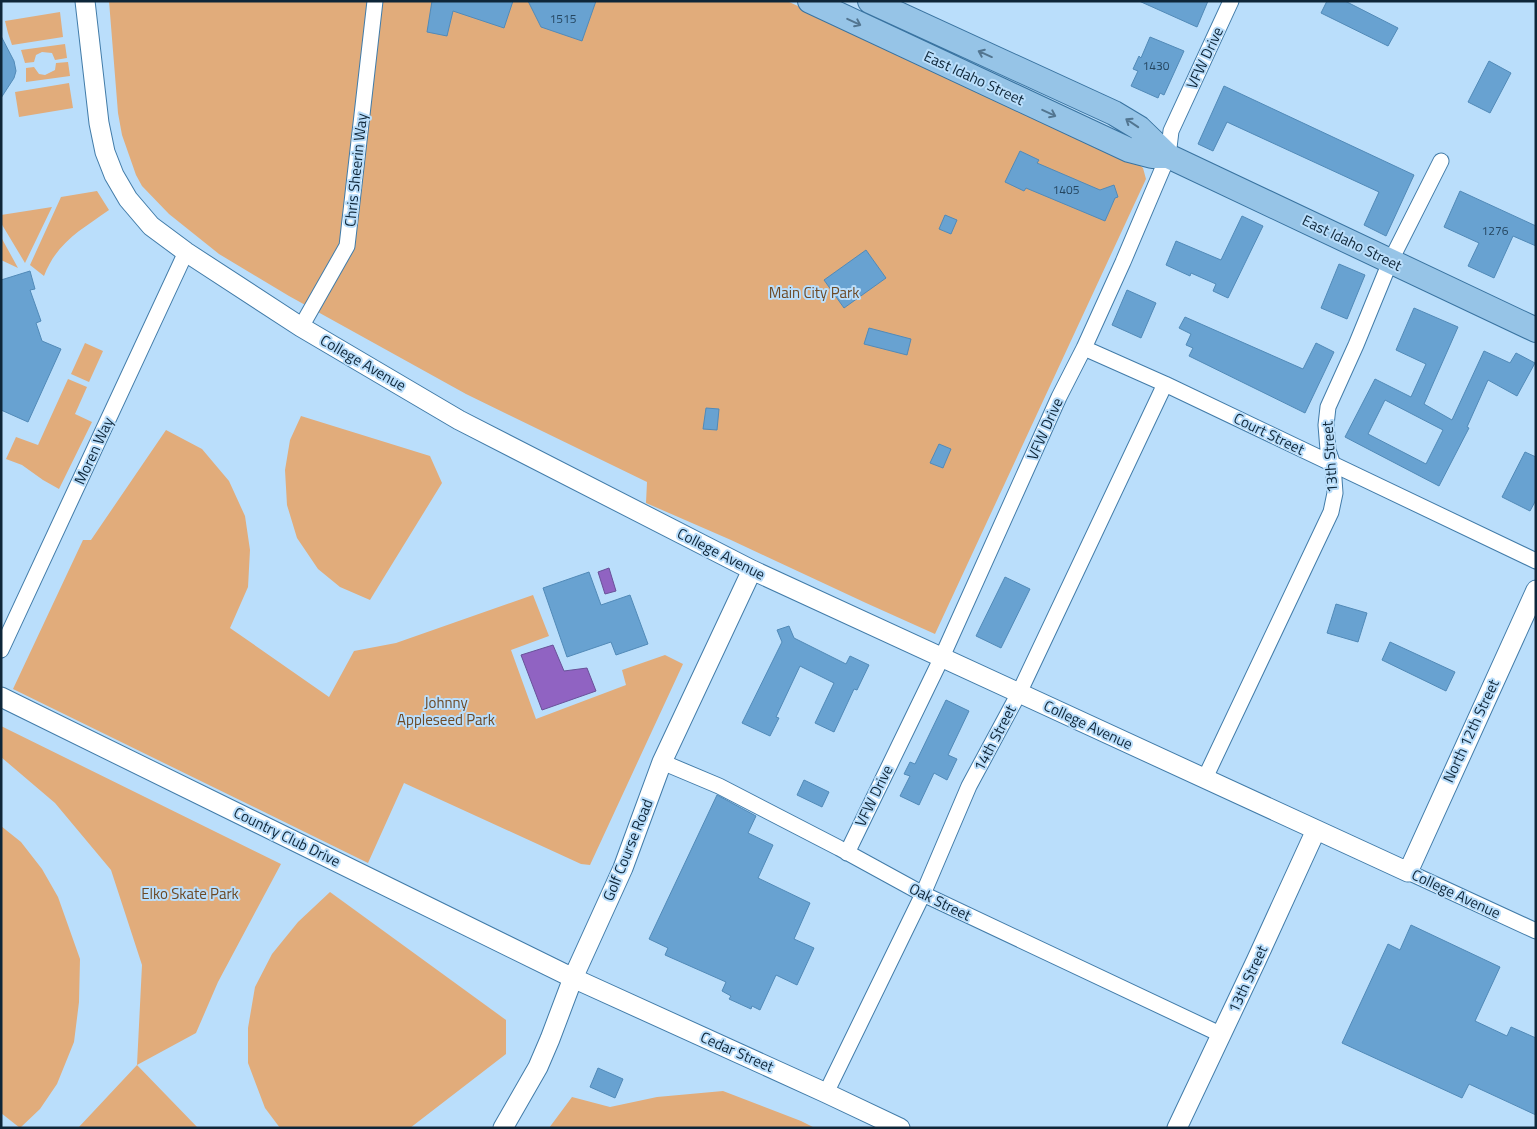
<svg xmlns="http://www.w3.org/2000/svg" width="1537" height="1129" viewBox="0 0 1537 1129" font-family="'Titillium Web',sans-serif">
	<rect width="100%" height="100%" fill="#badefb"/>
	<!-- green -->
	<path fill="#e1ac7b" d="M109,1H787L1136,162L1143,168L1146,179L935,634L866,603L731,540L646,503L647,482L466,394L289,296L219,254L169,214L142,186L136,175L122,135L118,113Z
		M60,12L63,37L12,45L8,33L5,21Z
		M65,44L67,58L55,60L52,53L42,52L36,55L34,62L25,63L21,50Z
		M68,62L70,76L26,82V68L34,67L39,74L45,75L55,70L56,63Z
		M69,83L73,108L19,117L15,92Z
		M97,191L109,210C81,230 57,242 44,276L30,265L61,197Z
		M52,207L25,263L1,223V215Z
		M1,237L18,268L1,260Z
		M85,343L103,351L89,382L71,374Z
		M68,379L87,387L75,414L92,422L59,489L43,480L22,465L6,459L16,437L38,445Z
		M301,416L430,456L442,483L370,600L340,587L318,569L297,538L287,505L285,470L290,440Z
		M166,430L202,449L229,481L245,516L250,550L248,587L230,628L329,697L354,651L396,643L533,595L549,636L511,650L536,719L626,685L622,670L665,655L683,664L590,865L581,864L404,783L368,863L13,689L83,540H91Z
		M1,726L281,864L218,982L196,1033L137,1065L198,1128H78L137,1065L142,965L111,870L55,803L1,757Z
		M1,826L21,842L42,869L58,897L80,959L79,1002L74,1042L57,1084L40,1109L20,1128L1,1113Z
		M330,892L506,1020V1054L410,1128H280L265,1108L248,1063V1028L255,987L272,954L298,922Z
		M723,1091L801,1121L815,1128H549L572,1097L610,1107L657,1097Z"/>
	<!-- water -->
	<path fill="#9063c2" stroke="#695199" d="M609,568L616,591L605,594L598,572Z
		M553,645L564,671L587,668L596,691L542,710L521,655Z"/>
	<!-- building -->
	<path fill="#68a2d1" stroke="#518ab8" fill-rule="evenodd" d="M432,1H513L504,28L453,11L447,36L427,32Z
		M528,1H596L582,41L541,27Z
		M1139,1H1208L1197,27Z
		M1327,1H1345L1398,28L1388,46L1321,13Z
		M1,36L14,61L16,71L14,78L1,98Z
		M1150,37L1184,51L1164,95L1160,93L1158,98L1131,86L1138,71L1133,69L1139,56L1141,58Z
		M1489,61L1511,73L1490,113L1468,102Z
		M1224,86L1414,175L1386,236L1364,225L1379,192L1227,122L1213,151L1198,144Z
		M1020,151L1039,160L1037,163L1100,190L1114,185L1118,197L1115,198L1105,221L1026,188L1024,191L1005,182Z
		M1460,191L1536,226V246L1513,236L1494,278L1468,266L1479,243L1444,227Z
		M945,215L957,220L951,234L939,229Z
		M1242,216L1263,226L1228,298L1213,291L1216,284L1191,273L1190,276L1166,265L1176,241L1221,260Z
		M866,250L886,278L844,308L824,280Z
		M1339,264L1365,275L1347,319L1321,308Z
		M30,271L35,289L30,290L41,321L36,323L42,341L61,349L28,422L1,410V280Z
		M1127,290L1156,303L1141,338L1112,325Z
		M1414,308L1458,327L1424,404L1452,420L1484,351L1510,363L1516,353L1535,363L1517,396L1488,380L1467,427L1469,428L1439,486L1345,437L1375,379L1411,397L1426,364L1396,350ZM1385,400L1443,430L1426,464L1368,434Z
		M1185,317L1303,369L1316,343L1334,352L1305,413L1189,356L1193,348L1186,345L1191,334L1179,328Z
		M869,328L911,339L907,355L864,344Z
		M706,408L719,409L717,430L703,429Z
		M939,444L951,449L943,468L930,463Z
		M1525,452L1536,457V500L1530,511L1502,497Z
		M589,572L601,605L630,595L648,644L616,655L611,642L567,657L543,588Z
		M1005,577L1030,589L1001,648L976,636Z
		M1336,604L1367,613L1358,642L1327,633Z
		M789,626L794,638L846,664L850,656L869,665L857,690L854,689L834,732L815,723L834,683L800,666L776,717L779,718L770,736L742,723L782,642L777,630Z
		M1390,642L1455,672L1446,691L1382,660Z
		M946,700L969,711L948,755L957,759L947,780L934,773L919,805L900,796L910,776L904,774L910,762L915,764Z
		M804,780L829,792L822,807L797,795Z
		M717,795L756,816L748,833L773,845L758,878L810,903L794,939L814,948L797,985L776,975L760,1010L752,1006L751,1009L729,999L731,996L722,991L726,982L665,955L668,948L649,939Z
		M1411,925L1500,967L1475,1021L1507,1036L1511,1027L1536,1038V1115L1469,1084L1462,1098L1342,1043L1388,944L1400,950Z
		M598,1068L623,1079L615,1098L590,1087Z"/>
	<g fill="none" stroke-linecap="round" stroke-linejoin="round">
		<!-- minor casing -->
		<g stroke="#427ca9" stroke-width="17">
			<path id="minor" d="M301,327L347,246L375,1
				M1084,348L1165,384L1536,561
				M1,650L186,252
				M662,762L719,786L839,848L923,894L1222,1035
				M1205,778L1331,512L1335,493L1333,465L1328,450L1326,425L1328,407L1356,345L1390,262L1441,161
				M847,853L942,657L1059,397L1084,348L1123,262L1168,156L1171,131L1231,1
				M1408,872L1536,931
				M826,1093L923,894L969,786L1019,693L1165,384"/>
		</g>
		<!-- tertiary casing -->
		<g stroke="#427ca9" stroke-width="21">
			<path id="tertiary" d="M85,1L99,123L105,152L114,175L128,199L151,226L186,252L301,327L459,420L752,570L1408,872L1536,590
				M1,697L573,978L826,1093L900,1128
				M503,1128L538,1067L550,1039L573,978L623,868L662,762L752,570
				M1177,1128L1256,961L1316,830"/>
		</g>
		<!-- primary casing -->
		<g stroke="#3973a0" stroke-width="26">
			<path id="primary" d="M810,1L1129,150L1152,156H1168
				M870,1L1114,113L1139,128L1168,156L1536,330"/>
		</g>
		<!-- minor -->
		<use href="#minor" stroke="#fff" stroke-width="15"/>
		<!-- tertiary -->
		<use href="#tertiary" stroke="#fff" stroke-width="19"/>
		<!-- primary -->
		<use href="#primary" stroke="#96c4e7" stroke-width="24"/>
	</g>
	<!-- one-way arrows -->
	<defs><path id="oneway-shaft" d="M-6 0H5M1.5-3L5.5 0L1.5 3" fill="none" stroke-width="1.6" stroke-linecap="round" stroke-linejoin="round" transform="scale(1.25)"/></defs>
	<g stroke="#527590">
		<use href="#oneway-shaft" transform="translate(854 22) rotate(25)"/>
		<use href="#oneway-shaft" transform="translate(985 54) rotate(-156)"/>
		<use href="#oneway-shaft" transform="translate(1049 113) rotate(25)"/>
		<use href="#oneway-shaft" transform="translate(1132 123) rotate(-146)"/>
	</g>
	<g text-anchor="middle" stroke-width="4" stroke-linejoin="round" paint-order="stroke">
		<!-- number labels -->
		<g font-size="12" fill="#24455f">
			<text x="563" y="23">1515</text>
			<text x="1156" y="70">1430</text>
			<text x="1066" y="194">1405</text>
			<text x="1495" y="235">1276</text>
		</g>
		<!-- street labels -->
		<g font-size="15" fill="#0e2639" stroke="#badefb">
			<text transform="translate(1205 58) rotate(-65)" y="5">VFW Drive</text>
			<text transform="translate(974 78) rotate(25)" y="5">East Idaho Street</text>
			<text transform="translate(356 170) rotate(-84)" y="5">Chris Sheerin Way</text>
			<text transform="translate(1352 243) rotate(26)" y="5">East Idaho Street</text>
			<text transform="translate(363 363) rotate(30)" y="5">College Avenue</text>
			<text transform="translate(1045 429) rotate(-66)" y="5">VFW Drive</text>
			<text transform="translate(1269 434) rotate(26)" y="5">Court Street</text>
			<text transform="translate(94 451) rotate(-65)" y="5">Moren Way</text>
			<text transform="translate(1330 457) rotate(-94)" y="5">13th Street</text>
			<text transform="translate(721 554) rotate(27)" y="5">College Avenue</text>
			<text transform="translate(1088 725) rotate(25)" y="5">College Avenue</text>
			<text transform="translate(1471 731) rotate(-65)" y="5">North 12th Street</text>
			<text transform="translate(995 738) rotate(-62)" y="5">14th Street</text>
			<text transform="translate(874 796) rotate(-64)" y="5">VFW Drive</text>
			<text transform="translate(287 837) rotate(26)" y="5">Country Club Drive</text>
			<text transform="translate(628 850) rotate(-68)" y="5">Golf Course Road</text>
			<text transform="translate(1456 894) rotate(25)" y="5">College Avenue</text>
			<text transform="translate(940 902) rotate(26)" y="5">Oak Street</text>
			<text transform="translate(1248 979) rotate(-65)" y="5">13th Street</text>
			<text transform="translate(737 1052) rotate(24)" y="5">Cedar Street</text>
		</g>
		<!-- park labels -->
		<g font-size="15" fill="#6c4925" stroke="#badefb">
			<text x="814" y="298">Main City Park</text>
			<text x="446" y="708">Johnny<tspan x="446" dy="17">Appleseed Park</tspan></text>
			<text x="190" y="899">Elko Skate Park</text>
		</g>
	</g>
	<!-- border -->
	<rect width="1537" height="1129" fill="none" stroke="#0e2639" stroke-width="5"/>
</svg>
